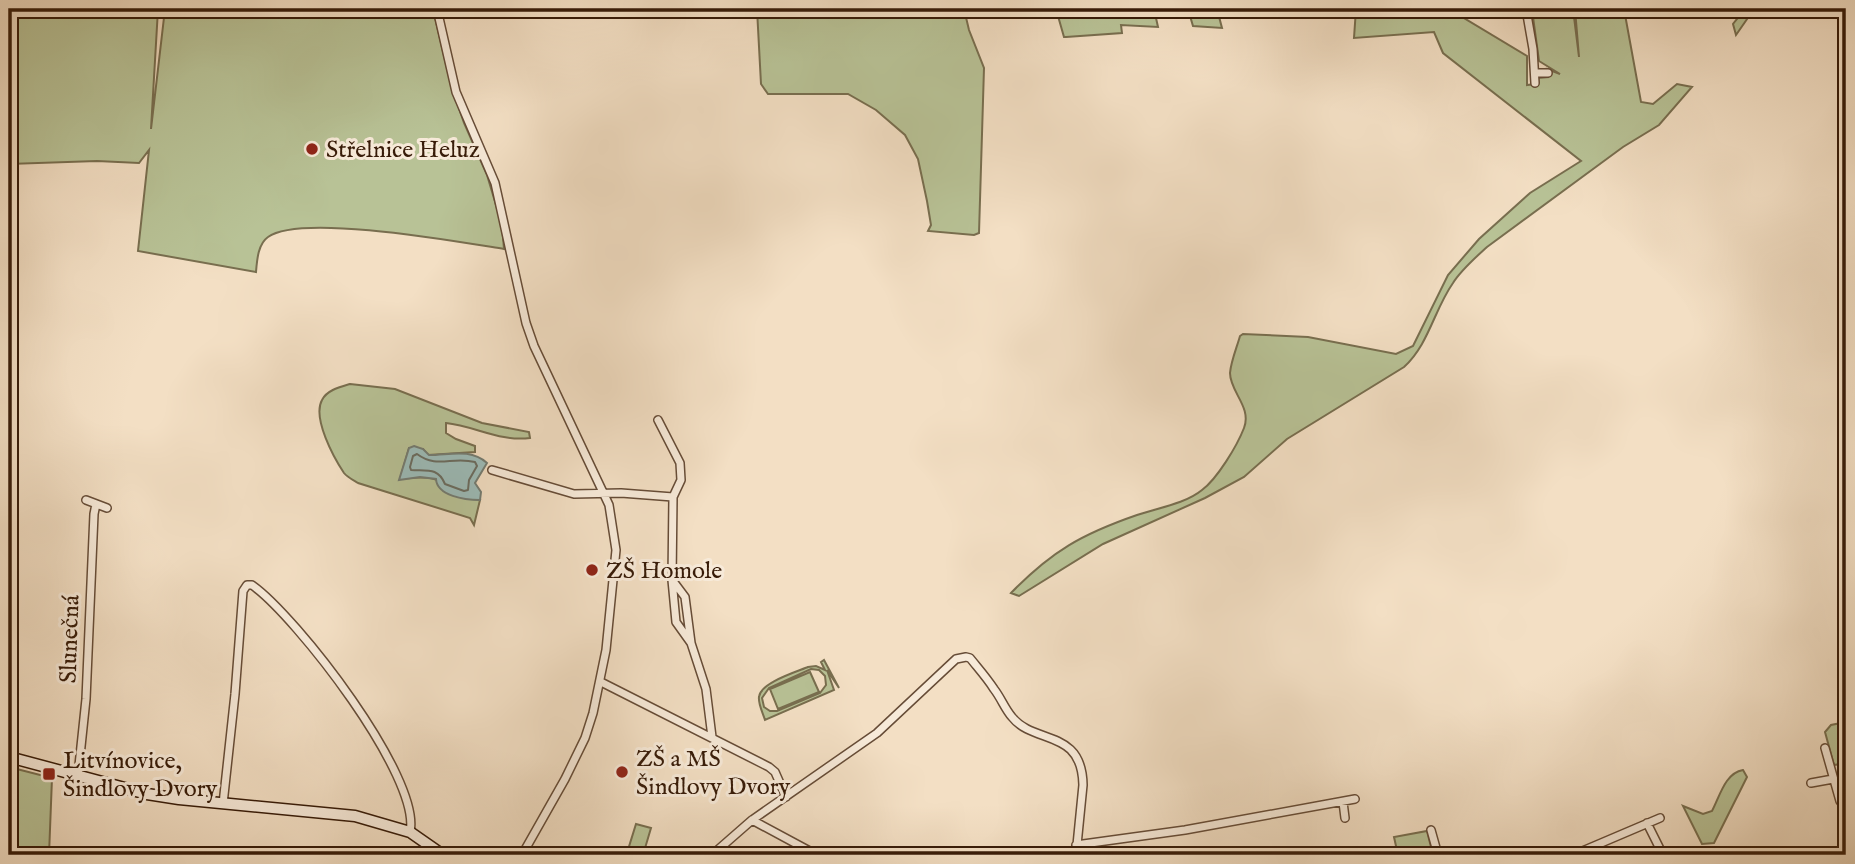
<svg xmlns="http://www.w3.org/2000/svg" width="1855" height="864" viewBox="0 0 1855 864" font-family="'IM FELL English',serif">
	<rect width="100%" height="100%" fill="#f3dfc4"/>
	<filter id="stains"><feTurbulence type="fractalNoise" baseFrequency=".00286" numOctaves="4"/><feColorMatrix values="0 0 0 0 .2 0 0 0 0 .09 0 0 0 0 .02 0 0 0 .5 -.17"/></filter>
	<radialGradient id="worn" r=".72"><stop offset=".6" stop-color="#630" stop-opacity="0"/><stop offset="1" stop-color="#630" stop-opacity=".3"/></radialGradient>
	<!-- green -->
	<path fill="#b8c296" stroke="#786e4f" stroke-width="2" fill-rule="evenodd" d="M9,9H158L151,129L165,9H433L451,85L464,123L487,175L502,225L504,249C460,242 300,213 268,237C258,244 257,260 256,272L138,251L149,150L139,163L97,161L9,164Z
		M757,9H964L969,30L984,68L979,233L974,235L928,231L931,225L927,201L918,159L905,135L876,110L848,94H768L761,84Z
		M1056,9H1154L1158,27L1121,25L1122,33L1066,37H1064Z
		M1188,9H1217L1222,28L1193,26Z
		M1356,9H1453L1454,12L1527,56V85L1535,84L1538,78L1548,77L1547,69L1560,74L1539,61L1533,17L1573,9L1579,57L1575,9H1624L1641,102L1653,104L1677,84L1692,87L1659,125L1623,147L1487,247C1475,258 1461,270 1453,283C1434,310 1429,344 1404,367L1287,439L1244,477L1205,498L1103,544L1019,596L1011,593C1052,551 1082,534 1137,515C1157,508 1185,504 1202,490C1217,479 1237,446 1244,428C1252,407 1230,392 1230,373C1231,361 1237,347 1240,336L1243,334L1308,337L1396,354L1413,346L1448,275L1479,239L1530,193L1581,161L1443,53L1434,32L1354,38Z
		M1745,9H1754L1736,35L1733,24Z
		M350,384L395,389L482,423L529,432L530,438C500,442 475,426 446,423V433L456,439L475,446V452L428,455L423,449L409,448L400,479C411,478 423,476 434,479C451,483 461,500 480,500L474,525L470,518L358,483C353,480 347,477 344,473C334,458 312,418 322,400C327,390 340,387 350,384Z
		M824,660L839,688L827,670L834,690L765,720C763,713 758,704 759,697C760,683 796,672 808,667L816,666L825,670L821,662ZM811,669L819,670L825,676L826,685L820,693L777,711H770L764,707L762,698L769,688Z
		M810,672L819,692L778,709L770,689Z
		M1846,722V763L1834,765L1825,732L1831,725Z
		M9,767L52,778L49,855H9Z
		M1743,770L1747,777L1714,843L1702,844L1683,806L1703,814L1712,811C1720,796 1725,773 1743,770Z
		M636,824L651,828L643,855L627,853Z
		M1427,831L1433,855H1398L1394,837Z"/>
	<!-- water -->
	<path fill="#9cbcb9" stroke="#747c72" stroke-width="2" d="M414,446L423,449L429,455C450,455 470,448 487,463L475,483L481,492L480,500C465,500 437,496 436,479L420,477L399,480L409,448Z"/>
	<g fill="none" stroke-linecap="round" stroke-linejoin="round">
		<!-- shore -->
		<path stroke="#6a6c60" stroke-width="2" d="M417,454C437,469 452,456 475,462L477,466L469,480L468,490L464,491L445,484C438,467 427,471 411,470L410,467L413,456Z"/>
		<!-- street casing -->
		<g stroke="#664c37" stroke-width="10">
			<path id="street" d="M437,9L456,92L495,183L526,323L534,346L609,505L616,550L606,650L593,713L585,738L565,779L522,855
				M1526,9L1533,49L1535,83
				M1535,73H1548
				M658,420L680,463L681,480L673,497L672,580L676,622L691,643
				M492,470L574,494L621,493L673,497
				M86,500L107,508
				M673,581L685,597L691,643L706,689L712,737
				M601,682L769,767L775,772L786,797
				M1825,748L1840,801L1846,808
				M78,775L86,699L94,514L96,504
				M1811,783L1833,779
				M1343,802L1345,818
				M223,804L235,694L243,591L247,585H252C296,616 422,778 410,832
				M752,820L817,855
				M1647,823L1663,855
				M1431,830L1438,855
				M1076,845L1185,830L1355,799
				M1538,852V855
				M712,855L752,820L877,733L956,659L966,657L970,658C978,668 987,678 994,689C1001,698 1005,709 1012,717C1034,745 1082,728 1083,785L1076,855
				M1573,855L1660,818"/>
		</g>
		<!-- secondary casing -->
		<g stroke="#371b08" stroke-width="13">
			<path id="secondary" d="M9,757L147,794L179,799L355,816L410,832L443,855"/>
		</g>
		<!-- street -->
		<use href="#street" stroke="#f7ead9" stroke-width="7"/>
		<!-- secondary -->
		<use href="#secondary" stroke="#f7ead9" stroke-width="10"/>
	</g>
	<!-- markers -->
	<g fill="#8f2418" stroke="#f7ead9" stroke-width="2.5">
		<circle cx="312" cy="149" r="7"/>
		<circle cx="592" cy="570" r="7"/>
		<circle cx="622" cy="772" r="7"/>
		<rect x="42" y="767" width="14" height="14" rx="3.5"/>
	</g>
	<g text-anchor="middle" stroke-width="6" stroke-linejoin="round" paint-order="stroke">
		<!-- poi labels -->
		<g font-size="24" fill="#371b08" stroke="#f7ead9" text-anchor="start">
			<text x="326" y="157">Střelnice Heluz</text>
			<text x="606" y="578">ZŠ Homole</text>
			<text x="636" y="766">ZŠ a MŠ<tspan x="636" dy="28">Šindlovy Dvory</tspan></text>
			<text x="63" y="768">Litvínovice,<tspan x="63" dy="28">Šindlovy Dvory</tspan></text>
		</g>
		<!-- street labels -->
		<g font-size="24" fill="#371b08" stroke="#f7ead9">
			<text transform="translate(69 639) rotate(-88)" y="8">Slunečná</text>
		</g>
	</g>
	<!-- margin -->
	<rect width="1855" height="864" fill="none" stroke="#f3dfc4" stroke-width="35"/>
	<rect x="10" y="10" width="1834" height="843" fill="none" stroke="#371b08" stroke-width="3.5"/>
	<rect x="18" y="18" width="1820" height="829" fill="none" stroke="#371b08" stroke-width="2"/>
	<rect width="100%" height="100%" filter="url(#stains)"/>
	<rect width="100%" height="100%" fill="url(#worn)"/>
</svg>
